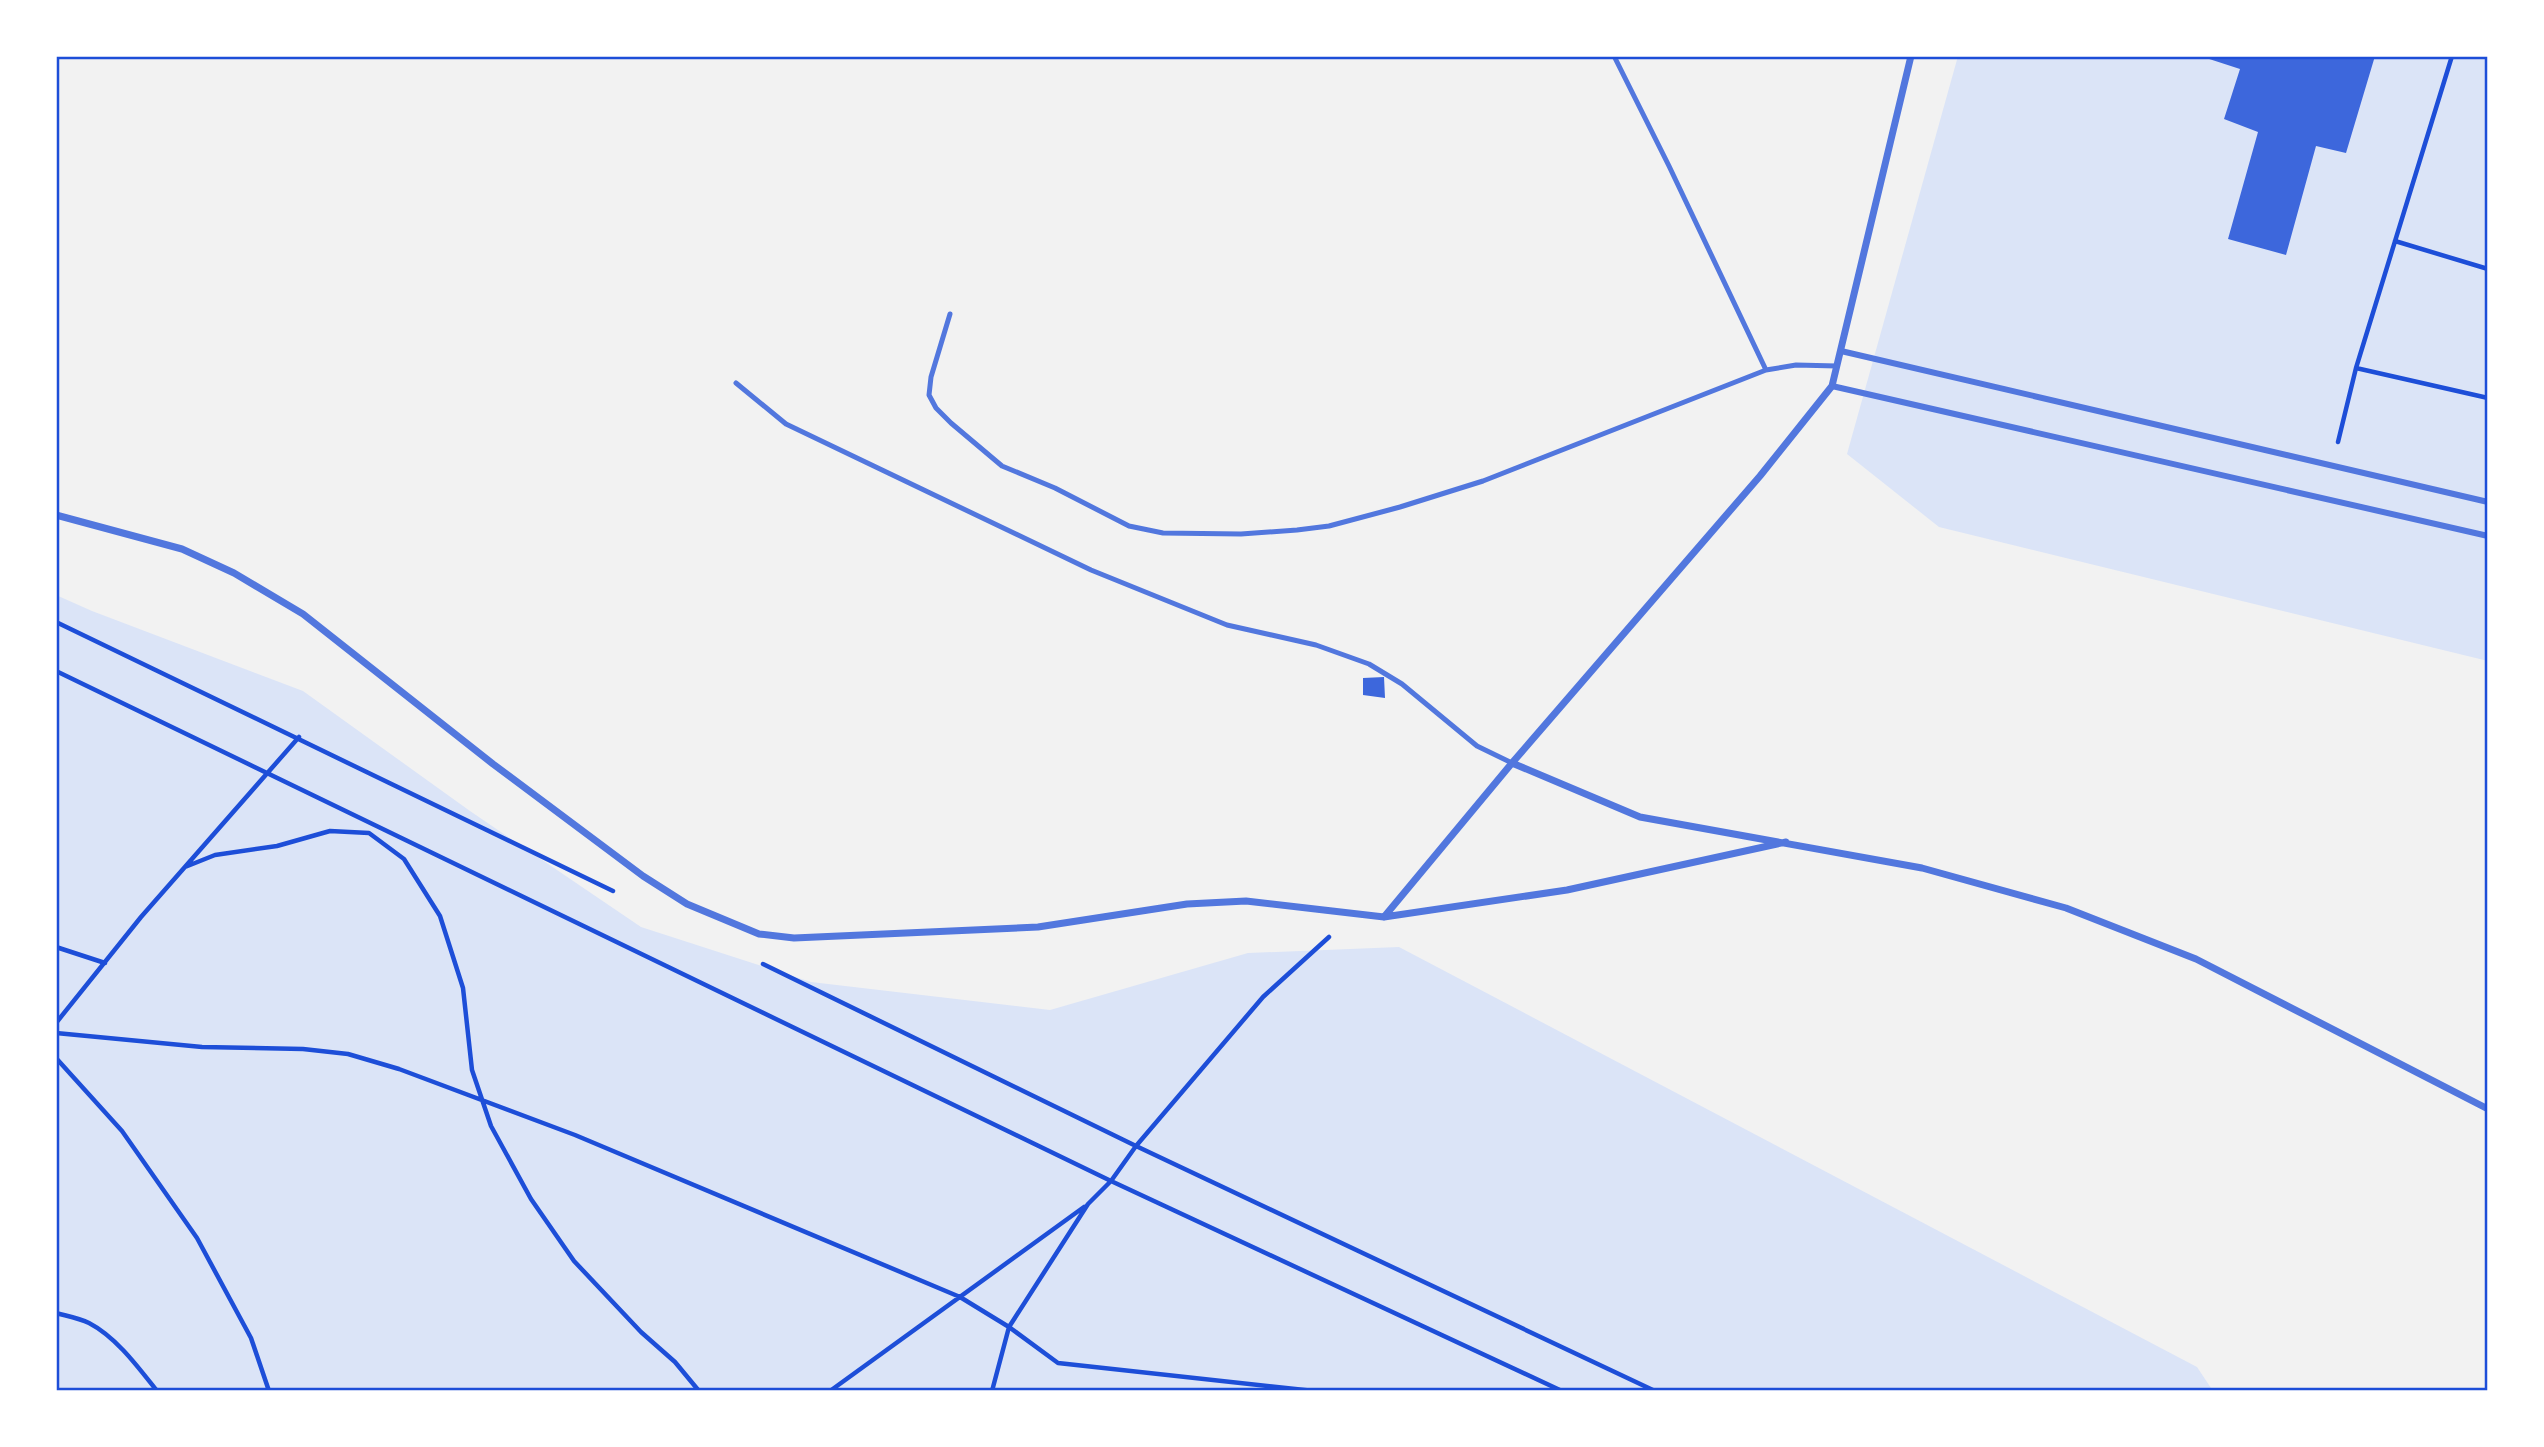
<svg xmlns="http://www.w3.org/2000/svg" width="2544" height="1447" viewBox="0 0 2544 1447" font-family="'DM Sans',sans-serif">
	<rect width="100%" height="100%" fill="#f2f2f2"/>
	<!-- green -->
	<path fill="#dbe4f7" d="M1958,56H2488V661L1939,527L1847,454Z
		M56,595L92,611L303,691L470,811L641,927L811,982L1050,1010L1248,953L1399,947L2197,1367L2213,1391H56Z"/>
	<!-- building -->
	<path fill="#3d67dc" d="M2200,56H2375L2346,153L2316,146L2286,255L2228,239L2258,132L2224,119L2240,69Z
		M1384,677L1385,698L1363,695V678Z"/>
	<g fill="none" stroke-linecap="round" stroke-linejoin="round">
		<!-- path -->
		<path stroke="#1d4ed8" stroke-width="4.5" d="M2395,241L2488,269
			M2356,368L2488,398
			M2338,442L2356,368L2452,56
			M56,622L613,891
			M56,671L1111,1181L1562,1391
			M185,867L215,855L277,846L330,831L369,833L404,859L440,916L463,988L472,1070L491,1126L531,1199L574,1261L641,1332L675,1362L699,1391
			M56,947L105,963
			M763,964L1136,1146L1655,1391
			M56,1023L141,917L299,737
			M56,1033L202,1047L303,1049L348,1054L399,1069L575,1135L960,1297L1009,1327L1058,1363L1314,1391
			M56,1058L122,1131L197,1238L251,1338L269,1391
			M56,1313C67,1316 79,1318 89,1323C116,1337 138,1367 157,1391
			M830,1391L1084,1207
			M992,1391L1009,1327L1088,1204L1111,1181L1136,1146L1263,997L1329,937"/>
		<!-- service -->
		<path stroke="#5277de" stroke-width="5" d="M1614,56L1669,166L1766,370
			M950,314L931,377L929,395L936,408L951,423L1002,466L1055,488L1129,526L1163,533L1241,534L1297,530L1329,526L1400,507L1483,481L1766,370L1796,365L1837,366
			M736,383L786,424L1091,570L1227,625L1316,645L1369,664L1402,684L1477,746L1512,763"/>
		<!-- pedestrian -->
		<path stroke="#5277de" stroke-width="6" d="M1841,351L2488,502
			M1832,386L2488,536"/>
		<!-- minor -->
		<path stroke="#5277de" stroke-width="7" d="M56,515L182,549L234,573L303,614L493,764L643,876L687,904L759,934L794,938L1038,927L1187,904L1246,901L1384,917L1567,890L1786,842
			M1512,763L1640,817L1922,868L2066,908L2196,959L2488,1109
			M1384,917L1512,763L1760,476L1832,386L1911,56"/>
	</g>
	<!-- border -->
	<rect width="2544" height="1447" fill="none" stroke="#ffffff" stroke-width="116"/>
	<rect x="58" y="58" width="2428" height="1331" fill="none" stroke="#1d4ed8" stroke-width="2.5"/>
</svg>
